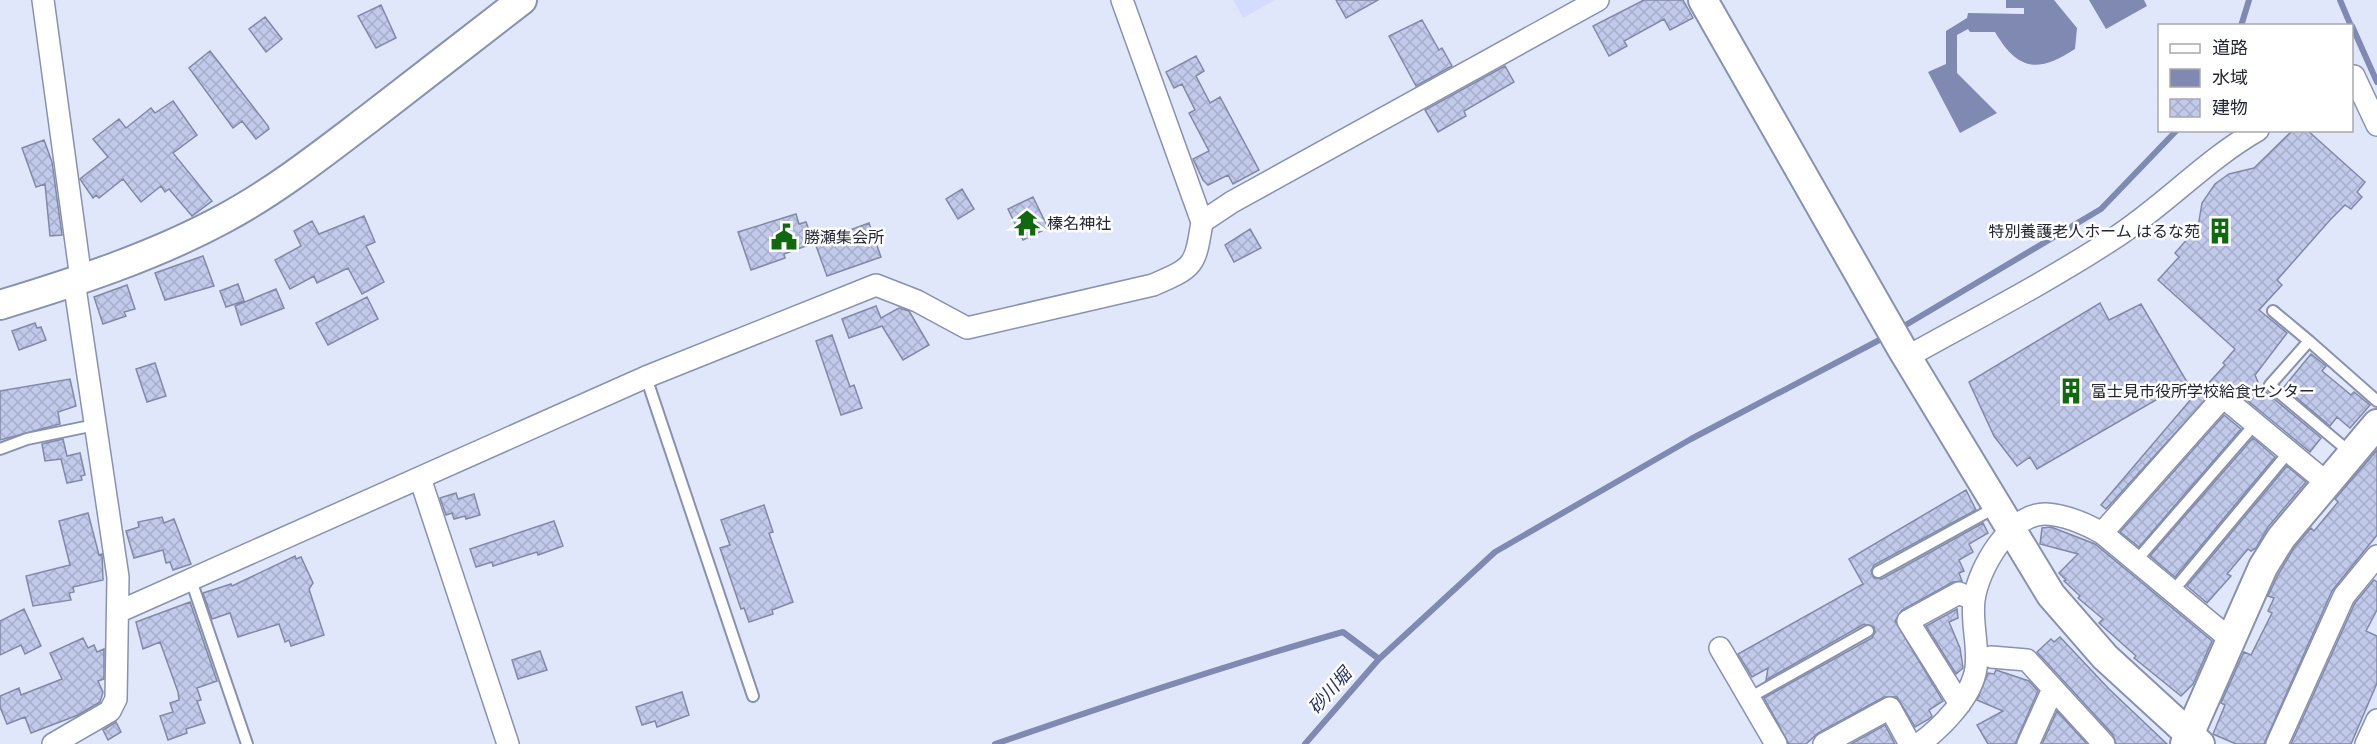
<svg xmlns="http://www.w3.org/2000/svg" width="2377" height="744" viewBox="0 0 2377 744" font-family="'Varela Round','Noto Sans JP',sans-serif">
	<defs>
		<pattern id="building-cross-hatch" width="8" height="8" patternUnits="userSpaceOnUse" patternTransform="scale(1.5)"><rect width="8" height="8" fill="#c1caeb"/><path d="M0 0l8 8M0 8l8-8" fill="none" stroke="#a6aeca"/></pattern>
	</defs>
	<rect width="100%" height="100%" fill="#e1e7fb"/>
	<!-- built -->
	<path fill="#d4dcfd" d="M1233,0H1275L1243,18Z"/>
	<!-- water -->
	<path fill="#7f89b1" d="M2006,0H2054L2077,28L2075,49C2038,73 2018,71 1995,32H1970L1968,29L1957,35V73L1997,113L1960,133L1928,72L1946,64V31L1967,18L1968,13L2024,14V8H2006Z
		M2089,0H2144L2147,6L2106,29Z"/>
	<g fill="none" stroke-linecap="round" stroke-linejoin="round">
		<!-- stream -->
		<path stroke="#7f89b1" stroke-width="6" d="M2340,0L2351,26
			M2241,26L2249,0
			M2352,26L2377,82
			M1899,329L2101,209L2177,130
			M995,744C1111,704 1226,665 1343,632L1379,659
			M1305,744L1379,659L1495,552L1691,439L1887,336"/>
	</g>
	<!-- building -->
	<path fill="url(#building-cross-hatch)" stroke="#8189a7" stroke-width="1.5" d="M1336,0H1378L1346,18Z
		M1644,0H1683L1693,18L1670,30L1664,19L1624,41L1627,46L1609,56L1593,26Z
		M381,5L396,38L376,48L358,16Z
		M265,17L282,39L266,52L249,29Z
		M1422,20L1439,50L1442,48L1452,66L1416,86L1389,36Z
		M210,51L268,126L269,129L256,139L242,121L233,128L189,68Z
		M1196,56L1204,71L1196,76L1210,103L1220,97L1259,170L1233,184L1228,175L1208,185L1203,180L1193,159L1209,151L1189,113L1195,110L1182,84L1174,88L1166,72Z
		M1505,66L1514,82L1464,111L1466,116L1438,132L1425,110Z
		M173,101L197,135L173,153L212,201L192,216L169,189L165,192L161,186L141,202L123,179L99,198L96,195L93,198L80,179L108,157L93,139L119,119L126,128L151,108L155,113Z
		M2293,130H2307L2365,182L2357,192L2362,197L2351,209L2345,205L2330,220L2277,280L2282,285L2259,310L2287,333L2255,375L2260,387L2321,438L2310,452L2231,387L2219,385L2106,509L2101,505L2203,385L2205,387L2225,365L2223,363L2235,349L2158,280L2179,257L2175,253L2198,227L2202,203L2215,184L2229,174L2254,168Z
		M44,140L52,162L62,235L50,236L45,184L36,187L22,148Z
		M962,189L974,209L958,219L946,199Z
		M1033,197L1048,228L1023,240L1008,209Z
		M796,214L799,224L806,222L814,243L784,254L785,258L751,270L738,232Z
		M364,216L375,242L366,246L384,282L362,294L348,268L317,283L314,276L290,289L275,260L301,246L294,231L312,221L319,234Z
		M869,223L881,257L827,276L815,243Z
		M1250,229L1261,248L1234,262L1225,245Z
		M203,256L214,286L165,300L155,273Z
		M238,284L244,301L226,307L220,291Z
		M127,285L135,309L124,312L126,316L103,324L94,297Z
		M276,289L284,308L241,325L235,306Z
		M367,297L378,319L328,345L316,323Z
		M2100,303L2109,320L2141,304L2187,382L2037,469L2030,457L2017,466L1994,436L1969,382Z
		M876,306L881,318L899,308L909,311L929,345L903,360L882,326L849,338L842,319Z
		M35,323L37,328L41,327L46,340L19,350L12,331Z
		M832,335L850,387L854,385L862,408L841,415L816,341Z
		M2311,354L2326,366L2322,371L2351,395L2354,392L2370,405L2350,428L2337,417L2330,426L2284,387Z
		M155,363L166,396L147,402L136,369Z
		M70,379L76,406L58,412L60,424L0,440V391Z
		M2224,415L2241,429L2139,547L2120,532Z
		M2253,438L2275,457L2175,577L2150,556Z
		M63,439L67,456L80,453L85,475L81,476L82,480L67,483L61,459L45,461L42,444Z
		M2377,450V535L2332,591L2264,744H2236L2213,734L2225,705L2221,703L2244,652L2251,655L2272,613L2268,611L2274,598L2268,596L2278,575L2294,548L2311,528L2314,531L2338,502L2335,499Z
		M2287,466L2306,482L2268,527L2256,548L2251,551L2248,549L2227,574L2231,576L2207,603L2187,586Z
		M1966,490L1976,510L1874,565L1871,571L1874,578L1882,579L1983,523L1988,533L1969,544L1973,552L1959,560L1964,571L1959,573L1962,581L1953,582L1902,610L1895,621L1943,701L1929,710L1932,716L1929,719L1915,727L1897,697H1884L1818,733L1806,744H1789L1764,698L1872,638L1875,632L1874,627L1864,624L1766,680L1768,668L1752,677L1738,654L1863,584L1849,559Z
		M456,493L458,499L474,494L480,515L466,519L465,516L454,519L452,513L446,515L440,498Z
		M764,505L773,532L769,533L793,602L772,610L773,614L749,622L744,608L741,609L720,548L730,545L721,520Z
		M88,513L99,555L102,554L103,580L73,587L74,592L69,593L71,600L33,606L26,576L70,565L59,521Z
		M162,517L164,523L174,519L191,564L173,570L170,562L166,563L163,550L134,558L126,531L139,527L138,522Z
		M554,521L563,546L538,555L537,552L493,566L492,562L476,567L470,549Z
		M2051,527L2095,544L2212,641L2193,684L2181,696L2134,658L2136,656L2099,623L2103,619L2078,598L2080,596L2064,581L2066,580L2059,573L2078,554L2040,544L2042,528Z
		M295,556L296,559L301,557L313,583L309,589L324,635L291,646L289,640L285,642L279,624L238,637L230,613L212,619L203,593L231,584L232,586Z
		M2374,580L2377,582V610L2366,631L2377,636V683L2351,744H2291L2355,603Z
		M190,602L217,681L197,688L201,700L197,701L205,723L186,729L187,733L168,740L160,716L173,712L170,703L179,700L178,692L160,642L143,649L136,622Z
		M24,609L41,646L25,654L21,645L0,655V621Z
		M1957,609L1958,618L1949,622L1960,648L1963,668L1956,674L1926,626Z
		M2060,637L2109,689L2167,744H2116L2113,735L2037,652L2051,639L2054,642Z
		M83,638L88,648L94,645L97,652L104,649V679L98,681L103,692L100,702L78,715L31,733L25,717L7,724L0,707V696L19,688L21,695L62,679L50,653Z
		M540,651L547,670L518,679L512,660Z
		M1996,670L2029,681L2038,691L2015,744H1988L1977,725L2003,711L1977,700L1988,673L1994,674Z
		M682,692L689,715L657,727L655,721L642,725L636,707Z
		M2057,711L2087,744H2042Z
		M116,722L121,732L108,740L103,730Z
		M1885,725L1895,744H1851Z"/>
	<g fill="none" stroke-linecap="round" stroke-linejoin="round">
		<!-- lane casing -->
		<g stroke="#8991b0" stroke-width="14">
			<path id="lane" d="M2273,311L2309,341
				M646,377L753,696
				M0,449L27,439L95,425
				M2352,454L2270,385L2309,341L2377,401
				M2136,561L2255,424
				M1878,572L1996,507
				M191,580L247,744
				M2173,591L2288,453
				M1749,698L1868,631"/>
		</g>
		<!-- street casing -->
		<g stroke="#8991b0" stroke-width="24">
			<path id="street" d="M43,0L81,279
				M1122,0L1202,222
				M2352,78L2354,76L2377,125
				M1907,357C1977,318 2049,281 2116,237C2166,204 2206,160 2258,130
				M420,478L508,744
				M2102,533L2223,397L2327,483
				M118,612L646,377L876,285L917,301L967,328L1153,285C1195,267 1195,266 1202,222L1232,202L1598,0
				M1720,648L1776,744
				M1991,657L2027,660L2104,744
				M1960,704L1908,621L1959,593L1974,600
				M53,744L110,711L116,699L118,577L74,281
				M1824,744L1890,708L1910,744
				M1919,744C1941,728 1972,697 1976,668C1979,646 1971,622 1974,600C1978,569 2010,513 2046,514C2064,515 2086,524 2102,533L2230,639
				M2028,744L2053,689
				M2277,744L2344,596L2377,556
				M2366,744L2377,720"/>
		</g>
		<!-- secondary casing -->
		<g stroke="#8991b0" stroke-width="32">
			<path id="secondary" d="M1703,0L1902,349L2051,595L2105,657L2200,744
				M0,305C76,282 155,256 225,218C275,191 321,155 367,120C419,80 470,40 522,0
				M2185,744L2263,567L2281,538L2377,424"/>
		</g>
		<!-- lane -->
		<use href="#lane" stroke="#fff" stroke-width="10"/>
		<!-- street -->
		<use href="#street" stroke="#fff" stroke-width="21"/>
		<!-- secondary -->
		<use href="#secondary" stroke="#fff" stroke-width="28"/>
	</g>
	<!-- icons -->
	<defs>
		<g id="temple-bare" transform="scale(2.07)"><path d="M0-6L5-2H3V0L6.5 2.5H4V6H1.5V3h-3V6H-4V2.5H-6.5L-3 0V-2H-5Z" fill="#11680e" stroke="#fff" stroke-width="2.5" paint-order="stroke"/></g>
		<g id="building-bare" transform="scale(2.07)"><path d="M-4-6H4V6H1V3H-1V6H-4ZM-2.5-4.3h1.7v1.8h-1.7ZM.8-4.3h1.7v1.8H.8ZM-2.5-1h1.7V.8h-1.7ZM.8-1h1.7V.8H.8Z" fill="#11680e" stroke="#fff" stroke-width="2.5" paint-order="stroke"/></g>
		<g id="civic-bare" transform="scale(2.07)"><path d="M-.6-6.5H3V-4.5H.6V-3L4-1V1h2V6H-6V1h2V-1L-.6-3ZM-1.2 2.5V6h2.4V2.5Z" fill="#11680e" stroke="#fff" stroke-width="2.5" paint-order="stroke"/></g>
	</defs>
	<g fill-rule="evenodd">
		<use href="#temple-bare" x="1027" y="223"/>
		<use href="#building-bare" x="2220" y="231"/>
		<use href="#civic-bare" x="784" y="237"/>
		<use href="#building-bare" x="2071" y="391"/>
	</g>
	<g text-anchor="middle" stroke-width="5" stroke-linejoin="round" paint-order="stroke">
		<!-- poi labels -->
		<g font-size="16" fill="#252834" stroke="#fff" text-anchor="start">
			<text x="1047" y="229">榛名神社</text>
			<text x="2200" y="237" text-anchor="end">特別養護老人ホーム はるな苑</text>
			<text x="804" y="243">勝瀬集会所</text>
			<text x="2091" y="397">富士見市役所学校給食センター</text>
		</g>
		<!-- water labels -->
		<g font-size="18" font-style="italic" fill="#272f63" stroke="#fff">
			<text transform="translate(1330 691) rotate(-49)" y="6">砂川堀</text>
		</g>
	</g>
	<!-- legend -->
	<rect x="2158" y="24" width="195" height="108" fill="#ffffff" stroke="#a8a9ae" stroke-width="1.5"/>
	<rect x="2170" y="44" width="30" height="9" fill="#ffffff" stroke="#a8a9ae" stroke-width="1.5"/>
	<text x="2212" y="54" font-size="18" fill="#252834">道路</text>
	<rect x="2170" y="69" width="30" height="18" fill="#7f89b1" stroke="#a8a9ae" stroke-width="1.5"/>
	<text x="2212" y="84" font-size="18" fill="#252834">水域</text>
	<rect x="2170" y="99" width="30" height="18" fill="url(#building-cross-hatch)" stroke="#a8a9ae" stroke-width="1.5"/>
	<text x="2212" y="114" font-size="18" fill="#252834">建物</text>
</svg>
